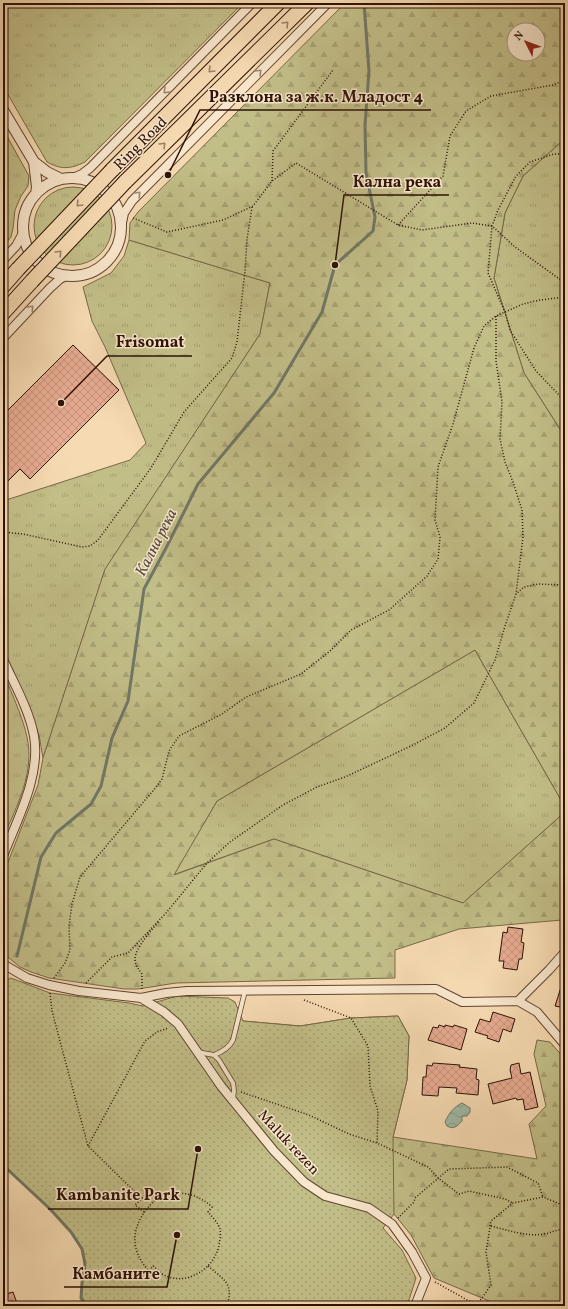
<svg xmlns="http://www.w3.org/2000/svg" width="568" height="1309" viewBox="0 0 568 1309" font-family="Vollkorn,serif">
	<defs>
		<pattern id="grass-tufts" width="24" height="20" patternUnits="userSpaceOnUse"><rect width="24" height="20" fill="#c2be88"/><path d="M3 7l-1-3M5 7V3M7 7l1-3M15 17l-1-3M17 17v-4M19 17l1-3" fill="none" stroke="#a7a274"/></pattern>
		<pattern id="forest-firs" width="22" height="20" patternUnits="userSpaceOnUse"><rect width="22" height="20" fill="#c2be88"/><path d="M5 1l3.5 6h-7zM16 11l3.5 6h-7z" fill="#a7a274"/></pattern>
		<pattern id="park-dots" width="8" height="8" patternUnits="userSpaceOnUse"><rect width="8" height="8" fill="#c2be88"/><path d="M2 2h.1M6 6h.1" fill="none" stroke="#a7a274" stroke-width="1.8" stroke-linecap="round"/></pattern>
		<pattern id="water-waves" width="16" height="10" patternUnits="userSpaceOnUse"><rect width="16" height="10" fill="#9ebba6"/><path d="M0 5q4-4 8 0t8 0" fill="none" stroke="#88a08d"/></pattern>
		<pattern id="building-cross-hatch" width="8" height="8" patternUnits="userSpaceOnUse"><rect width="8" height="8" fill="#e7ab91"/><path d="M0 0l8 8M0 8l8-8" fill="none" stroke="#c6927c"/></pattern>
	</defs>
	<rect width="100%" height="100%" fill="#f6dab2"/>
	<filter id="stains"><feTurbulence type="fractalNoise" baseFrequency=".005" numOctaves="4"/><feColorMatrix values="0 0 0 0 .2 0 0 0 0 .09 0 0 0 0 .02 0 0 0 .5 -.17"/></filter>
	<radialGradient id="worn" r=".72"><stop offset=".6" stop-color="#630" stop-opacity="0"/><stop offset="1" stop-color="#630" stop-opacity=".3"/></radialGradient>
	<!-- grass -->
	<path fill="url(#grass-tufts)" stroke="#786847" d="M3,3H243L85,162C71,169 61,170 47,162L3,86Z
		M3,129L29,176L28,186L21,196L15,210L13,228L11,237L3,246Z
		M565,142V437L524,373L494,278L505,213L523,176L560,143Z
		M34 226a39 39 0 1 1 78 0a39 39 0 1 1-78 0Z
		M129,240L270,283L260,334L105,570L43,758L39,735L28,705L3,652V501L130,460L146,443L105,347L92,321L83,287L111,273L124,256Z
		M475,650L565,807V812L463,903L274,839L173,875L217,801Z
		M8,684C15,701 23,719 27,737C35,772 17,806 3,838V686Z"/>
	<!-- forest -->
	<path fill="url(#forest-firs)" stroke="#786847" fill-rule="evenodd" d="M345,3H565V142L560,143L523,176L505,213L494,278L524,373L565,437V807L475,650L217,801L174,875L274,839L463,903L565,812V917L562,920L459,929L395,950V978L176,983L138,989H124L49,978L31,972L20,967L3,953V875L38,785L43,758L105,569L260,334L270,283L129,240L130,223L138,212ZM514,30H538V54H514Z
		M398,1016L409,1036L407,1080L393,1137L537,1159L529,1124L546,1106L534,1054L537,1040L550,1042L565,1059V1306H501L434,1278L411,1235L394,1214L364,1195L243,1021L300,1026L351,1018Z"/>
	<!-- park -->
	<path fill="url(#park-dots)" stroke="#786847" d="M11,978L50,993L129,1003L143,1006L177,996L228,998L235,1002L243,1021L300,1026L351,1018L398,1016L409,1036L407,1080L393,1137L394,1214L383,1228L402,1250L416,1278L407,1306H87L81,1298L82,1283L85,1264L82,1249L71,1232L50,1209L5,1167L3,1161V985L5,981Z"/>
	<!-- water -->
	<path fill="url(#water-waves)" stroke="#717766" d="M462,1103L470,1108V1112L467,1116H462V1121C457,1126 454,1130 447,1126L445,1122C449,1113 454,1107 462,1103Z"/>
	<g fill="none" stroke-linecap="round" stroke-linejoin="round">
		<!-- stream -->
		<path stroke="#717766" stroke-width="3" d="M17,956L41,857L56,833L91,804L101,786L112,738L128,701L144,589L166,548L198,484L274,393L322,312L335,265L373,231L375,217L366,173L365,125L369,71L364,3
			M3,985L5,981
			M3,1161L5,1167L50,1209L71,1232L82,1249L85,1264L82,1283L81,1298L87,1306"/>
	</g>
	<!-- building -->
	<path fill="url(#building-cross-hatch)" stroke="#2d1206" d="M73,345L119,390L30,479L20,469L3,486V415Z
		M508,927L523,929L521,942L524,943L522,959H519L517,970L503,968L504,961H499L503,932L507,933Z
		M564,978L565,979V1008L555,1006Z
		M493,1012L515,1019L511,1032L503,1029L499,1042L487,1038L488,1036L475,1032L480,1019L490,1022Z
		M439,1025L445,1027V1025L453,1027L454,1025L467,1029L461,1050L428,1040L433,1027L438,1028Z
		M433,1063L460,1065L459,1067L477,1069L476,1079L479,1080L478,1095L456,1093L457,1088L439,1087L438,1096L422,1095L423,1077H426L427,1065L432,1066Z
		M519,1063L521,1074L530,1072L538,1107L525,1110L523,1099L517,1100L516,1098L493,1104L488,1084L512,1078L510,1070L511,1065Z
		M13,1292L18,1306H3V1295Z"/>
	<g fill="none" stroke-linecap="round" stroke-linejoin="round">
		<!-- service casing -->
		<g stroke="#5f4431" stroke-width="5.5">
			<path id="service" d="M197,1052L214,1055L219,1060L233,1083L234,1090L233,1100
				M214,1055C222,1052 229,1048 233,1040L245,991"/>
		</g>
		<!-- minor casing -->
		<g stroke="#5f4431" stroke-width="10">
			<path id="minor" d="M73,178L82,174L90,168L252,3
				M121,228L124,213L132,201L328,3
				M3,260L16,246L23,233
				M3,338L50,288L60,279L68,275
				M3,659C14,684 29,709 34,736C41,776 17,820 3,856
				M3,964L27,978L49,985L79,991L141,998L166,993L187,991L436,989L462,1002L518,1001L537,1012L565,1045
				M141,998L164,1012L178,1024L221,1086L274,1151L304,1182L325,1196L369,1208L392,1224L412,1252L426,1278L415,1306
				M518,1001L549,970L565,952"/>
		</g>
		<!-- tertiary casing -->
		<g stroke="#5f4431" stroke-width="12">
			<path id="tertiary" d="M3,110L34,162L47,172L61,179
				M34,162L37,187L36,194
				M23 227a49 49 0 1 1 98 0a49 49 0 1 1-98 0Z"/>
		</g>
		<!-- trunk casing -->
		<g stroke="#2d1206" stroke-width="16">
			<path id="trunk" d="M112,170L278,3
				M125,182L307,3
				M3,286L18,269
				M3,313L32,281"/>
		</g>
		<!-- path -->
		<path stroke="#2d1206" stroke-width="1.5" stroke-dasharray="1 2" stroke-linecap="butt" d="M3,43L7,29L4,3
			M565,154H554L530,162L516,176L498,210L492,226L488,273L505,312L510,330L536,371L560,396L565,404
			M272,181L273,151L333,70
			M133,218L167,232L223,220L253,206L272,181L296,163L398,225L422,230L472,223L492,226L515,247L565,283
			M398,225L443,176L450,136L466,111L491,96L553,85L565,80
			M496,316V361L502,402L500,439L505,462L513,482L522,510L523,537L516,594
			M3,532L23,534L82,547L90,546L98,540L151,468L184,412L232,358L237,342L245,271L247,239L252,207
			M54,978L65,963L70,950L69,926L72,904L80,877L157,786L162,779L169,751L179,736L222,714L246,697L301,674L330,651L351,630L389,610L427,576L438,559L440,537L435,520L438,467L453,424L474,348L484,326L496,316L523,304L540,300L565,297
			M86,983L112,957L128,953L166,913L207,863L230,842L283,805L317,787L345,777L411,746L445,728L474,703L495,660L505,626L516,594L524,587L538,584L565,585
			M142,989V974C139,969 135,966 135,960C134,949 152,930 159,921
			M50,993L52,1011L88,1146L141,1198
			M304,1000L351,1018L368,1046L370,1086L378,1111L377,1143
			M241,1092L309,1115L349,1134L377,1143L428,1167L438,1178L459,1194L469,1191L505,1199L513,1203
			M88,1146L145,1041L157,1032L168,1028
			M144,1212L135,1205L149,1192L156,1199C133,1221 126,1246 149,1271L153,1266C156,1268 159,1272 162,1274C186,1288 215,1268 219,1245C220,1240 221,1234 220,1229C218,1222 212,1217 208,1212L212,1207C196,1192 175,1189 156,1199
			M398,1218L414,1202L415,1198L449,1169L507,1167L538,1183L543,1197
			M491,1226C508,1230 526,1237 544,1234C551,1233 557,1229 565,1229
			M208,1266C224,1280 234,1283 227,1306
			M435,1282L478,1306
			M477,1305L491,1285L486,1252L491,1221L513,1203L543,1197L565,1206"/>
		<!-- service -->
		<use href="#service" stroke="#f9e7cd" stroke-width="4"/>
		<!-- minor -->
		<use href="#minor" stroke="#f9e7cd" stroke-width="8"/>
		<!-- tertiary -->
		<use href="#tertiary" stroke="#f9e7cd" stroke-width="10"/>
		<!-- trunk -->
		<use href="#trunk" stroke="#f6dab2" stroke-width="14"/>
		<!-- trunk-bridge casing -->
		<g stroke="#2d1206" stroke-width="16" stroke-linecap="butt">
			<path id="trunk-bridge" d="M18,269L112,170
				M32,281L125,182"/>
		</g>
		<!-- trunk-bridge -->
		<use href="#trunk-bridge" stroke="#f6dab2" stroke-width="14"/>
	</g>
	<!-- one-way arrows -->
	<defs><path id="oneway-chevron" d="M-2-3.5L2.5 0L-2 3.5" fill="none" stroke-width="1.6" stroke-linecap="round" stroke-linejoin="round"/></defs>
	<g stroke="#9c8065">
		<use href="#oneway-chevron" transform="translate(286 24) rotate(-45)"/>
		<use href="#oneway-chevron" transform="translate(211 70) rotate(135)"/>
		<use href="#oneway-chevron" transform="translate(163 145) rotate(-45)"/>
		<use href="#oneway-chevron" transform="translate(79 204) rotate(134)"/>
		<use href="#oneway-chevron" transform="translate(59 253) rotate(-47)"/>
	</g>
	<g stroke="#9d8773">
		<use href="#oneway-chevron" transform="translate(259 72) rotate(-45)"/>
		<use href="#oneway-chevron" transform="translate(166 91) rotate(135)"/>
		<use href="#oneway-chevron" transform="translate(138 194) rotate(-46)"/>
		<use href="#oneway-chevron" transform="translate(31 308) rotate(-47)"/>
	</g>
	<g text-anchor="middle" stroke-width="3" stroke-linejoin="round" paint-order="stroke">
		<!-- street labels -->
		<g font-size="15" fill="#2d1206" stroke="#f9e7cd">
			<text transform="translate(140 143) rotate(-45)" y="5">Ring Road</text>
			<text transform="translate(289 1142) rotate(47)" y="5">Maluk rezen</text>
		</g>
		<!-- water labels -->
		<g font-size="16" font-style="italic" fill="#554d3e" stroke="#f9e7cd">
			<text transform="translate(155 542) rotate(-63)" y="6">Кална река</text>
		</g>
	</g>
	<!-- callouts -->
	<path fill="none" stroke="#2d1206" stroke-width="1.5" d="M168 175L200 110H431M335 265L344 195H449M61 403L107 356H192M198 1149L188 1209H48M177 1235L167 1287H64"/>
	<g fill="#2d1206" stroke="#f9e7cd" stroke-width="1.5">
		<circle cx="168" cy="175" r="4"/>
		<circle cx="335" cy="265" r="4"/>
		<circle cx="61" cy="403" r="4"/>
		<circle cx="198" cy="1149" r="4"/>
		<circle cx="177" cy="1235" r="4"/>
	</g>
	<g font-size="16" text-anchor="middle" font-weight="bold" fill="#2d1206" stroke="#f9e7cd" stroke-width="3" stroke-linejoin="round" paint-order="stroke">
		<text x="316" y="102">Разклона за ж.к. Младост 4</text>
		<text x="397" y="187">Кална река</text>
		<text x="150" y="347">Frisomat</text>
		<text x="118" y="1200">Kambanite Park</text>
		<text x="116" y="1279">Камбаните</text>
	</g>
	<!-- margin -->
	<rect width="568" height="1309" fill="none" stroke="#f6dab2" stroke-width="16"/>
	<rect x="4" y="4" width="560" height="1301" fill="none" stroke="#2d1206" stroke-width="2"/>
	<rect x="8" y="8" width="552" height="1293" fill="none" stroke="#2d1206"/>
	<!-- north arrow -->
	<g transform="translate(526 42) rotate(312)"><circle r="19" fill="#f9e7cd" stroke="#a7927d"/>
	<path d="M0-3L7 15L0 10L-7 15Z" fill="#8f2418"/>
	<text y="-6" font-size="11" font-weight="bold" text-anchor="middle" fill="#2d1206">N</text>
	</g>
	<rect width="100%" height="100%" filter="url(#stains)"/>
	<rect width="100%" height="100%" fill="url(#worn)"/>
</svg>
